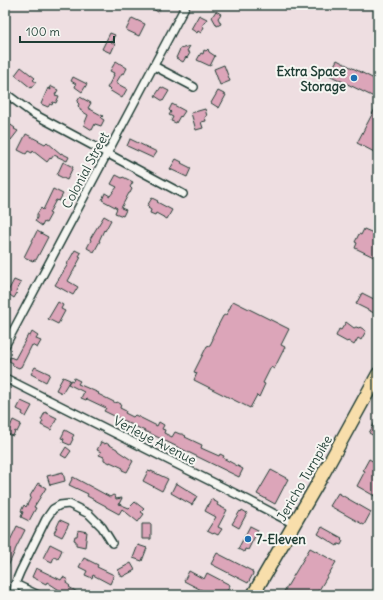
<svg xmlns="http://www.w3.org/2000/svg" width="383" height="600" viewBox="0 0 383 600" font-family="Delius,sans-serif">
	<rect width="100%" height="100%" fill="#eedee1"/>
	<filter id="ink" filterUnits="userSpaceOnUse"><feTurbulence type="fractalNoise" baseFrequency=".025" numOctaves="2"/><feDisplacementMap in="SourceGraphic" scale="8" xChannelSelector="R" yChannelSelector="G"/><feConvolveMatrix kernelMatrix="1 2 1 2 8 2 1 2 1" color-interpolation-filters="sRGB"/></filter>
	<g filter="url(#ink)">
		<!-- building -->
		<path fill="#dca5b9" stroke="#1f3d34" d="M146,5H162L158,12Z
			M216,11L221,14L218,18L221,24L217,26L212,17Z
			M199,15L207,19L202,26L204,27L201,33L198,31L197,33L191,29Z
			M132,18L145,24L139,36L126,30Z
			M110,33L115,35L111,42L115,44L111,53L102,49Z
			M190,46L187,51L190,53L187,58L186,57L183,62L176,58L180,49Z
			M208,49L209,52L215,56L210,66L197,60L201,53L203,54L204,50L206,51Z
			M337,60L378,81V99L329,75Z
			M116,61L127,68L124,74L122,73L116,83L127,89L122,98L109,90L110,89L107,88L114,75H113L114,73L110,71Z
			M224,65L230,81L220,85L214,69Z
			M21,67L35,78L33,80L36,82L31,88L15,75Z
			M73,77L87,84L82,92L75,87L76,84L71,81Z
			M50,86L58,90L55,95L59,96L56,103L53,102L52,105L50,104L48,107L41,104L48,88L51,90Z
			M161,87L169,91L163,101L155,96Z
			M218,91L226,95L219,108L211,103Z
			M80,97L91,103L88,108L103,116L101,118L104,120L101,126L95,124L92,130L84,125L88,115L80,110V108L78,106L79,104L77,102Z
			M378,103V154L357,143Z
			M172,104L185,111L181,117L180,116L176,123L171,121L173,117L169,115L171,112L169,110Z
			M205,109L207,116L205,117L206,121L201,122L203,128L196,130L191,113Z
			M5,121L15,128L14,129L18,131L11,140L5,136Z
			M26,134L45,144L47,142L61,154V153L69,157L67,161L54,155L51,159L50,158L47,162L33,151L32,153L28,151L26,154L18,150Z
			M130,139L157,152L153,158L127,146Z
			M176,159L182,162L181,163L191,168L187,177L170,169Z
			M63,162L73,167L67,180L57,175Z
			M116,175L122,178L123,177L133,182L130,187L132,189L130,193H129L121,208L126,210L123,216L115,213L117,208L102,200L105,193L110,196L117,187L111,184Z
			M53,189L63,194L59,201L56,200L49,213L51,214L46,223L44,222L42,226L35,221L37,218V214L41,208L43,210Z
			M152,198L158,201L157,202L172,210L167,219L156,213L155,215L150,213L151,210L148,208L149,207L147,206Z
			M104,216L111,220L105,231L104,230L99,241H100L94,252L87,248L91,240L90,239Z
			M364,229L378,235V259L355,248L357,243L355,242L359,234L361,235Z
			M37,231L48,237L36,260H34L33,261L24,257Z
			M75,250L81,253L79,256L81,257L68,281L78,287L73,295L55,285L68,264H67Z
			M14,280L21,283L16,292L17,293L14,298L7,293Z
			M378,290V309L376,314L356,304L362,293L374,299Z
			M233,301L289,329L281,345L285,347L274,369L271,367L263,383L265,384L259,397L257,395L250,408L194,380L197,373L194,372L207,346L210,345L213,339L212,337L223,316L227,314Z
			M58,302L63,305L61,309L65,311L58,324L48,319Z
			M346,322L354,328L356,327L359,328L360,327L366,331L361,340L358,338L354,345L348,341L347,342L336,336L339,329L341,330Z
			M32,332L38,336L36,339L41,341L37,348L32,345L21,367H20L19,368L12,365L13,363L9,361L10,357L15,359L28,335L30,336Z
			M35,367L50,374L46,382L31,374Z
			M63,377L70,380L62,393L56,390Z
			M74,378L80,381L78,384L99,393L98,394L116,403L117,402L121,404L120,408L126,411L125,413L133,417L135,415L157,426L159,422L164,425L162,429L165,430L164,433L172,437L175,432L180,434H182L186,436L185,437L202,445L201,448L219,456L220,454L224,456L223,458L243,469L239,477L104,411L106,408L87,399L86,400L81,398L84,392L68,384L71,380L73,381Z
			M21,401L32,406L26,417L22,414L23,412L17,409Z
			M45,412L57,418L51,430L41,425L43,421L41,420Z
			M378,417V434L376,437L369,433Z
			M13,420L21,424L17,432L15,431L13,436L7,434Z
			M65,430L74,435L72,438L73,439L70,445L63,442L64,439L61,438Z
			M101,442L105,444L106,443L117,449L118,451L133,461L127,472L122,470L123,468L110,462V463L104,460V457L99,455L101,452L97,450Z
			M66,447L71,451L66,458L61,455Z
			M369,459L378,464V498L357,486L365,471L363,470Z
			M271,470L288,479L275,504L257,494Z
			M148,471L151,472V471L168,479L162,491L143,481Z
			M63,472L65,481L50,485L47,476Z
			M73,477L110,497L113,495L115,496L116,499L122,498L119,504L129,508L135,502L144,509L141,512L144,514L138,522L122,509L119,514L106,507V506L87,496L88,494L69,485Z
			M38,483L46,488L34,507L36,508L29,521L21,517L23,512L21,511L24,505L26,507L31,497L30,496Z
			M176,483L197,496L192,505L171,493Z
			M338,493L371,512L364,525L330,506Z
			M211,499L218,503L217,505L227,510L218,527L222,529L218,535L214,533L213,534L207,531L216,517L205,511Z
			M242,510L247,513L239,528L232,524L240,511L241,512Z
			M60,520L69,524L62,537L54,533Z
			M142,524H151V539H142Z
			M17,526L25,530L15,550V551L5,573V551Z
			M250,526L258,530L248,550L245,549L244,552L238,549Z
			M322,527L342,538L341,539L343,541L341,545L338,544L337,546L318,534Z
			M78,530L87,532L85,547L76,545V541L74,540L75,536H77Z
			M50,544L62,550L58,559L54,557L52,562L43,558Z
			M138,545L147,548L142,561L133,558Z
			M310,548L336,562L330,572L316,595H282Z
			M217,553L252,571L253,574L248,583L211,564Z
			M84,558L98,565L97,567L114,575L110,584L93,575L92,578L85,575L87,571L79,567Z
			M131,563L135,570L122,577L118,570Z
			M36,568L61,580L63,577L68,580L66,583L70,586L69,587L82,595H67L47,582L46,584L32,577Z
			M189,571L204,579L207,573L230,585L225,595H211L184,581Z"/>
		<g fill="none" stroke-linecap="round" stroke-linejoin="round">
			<!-- street casing -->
			<g stroke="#1f3d34" stroke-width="10">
				<path id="street" d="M154,66L194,87
					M5,93L32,113L183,194
					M5,346L186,5
					M5,378L248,500L294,524
					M15,584L38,595
					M14,595L15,584L20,572L46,519L53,509L60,505L69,504L89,514L102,527L112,543"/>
			</g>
			<!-- primary casing -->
			<g stroke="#1f3d34" stroke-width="15">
				<path id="primary" d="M253,595L322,476L378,374"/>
			</g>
			<!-- street -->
			<use href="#street" stroke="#f6f6f2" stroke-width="7"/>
			<!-- primary -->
			<use href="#primary" stroke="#f8deab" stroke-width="12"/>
		</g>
	</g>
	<!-- markers -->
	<g fill="#1f6fb2" stroke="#f6f6f2" stroke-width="1.5">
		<circle cx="354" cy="78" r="4"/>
		<circle cx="248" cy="539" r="4"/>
	</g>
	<g text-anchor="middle" stroke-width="4" stroke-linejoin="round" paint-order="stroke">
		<!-- poi labels -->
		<g font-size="13" font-weight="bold" fill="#1f3d34" stroke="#f6f6f2" text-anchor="end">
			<text x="346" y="76">Extra Space<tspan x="346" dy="15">Storage</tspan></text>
			<text x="256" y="544" text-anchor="start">7-Eleven</text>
		</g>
		<!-- street labels -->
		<g font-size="13" fill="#1f3d34" stroke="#f6f6f2">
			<text transform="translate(85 170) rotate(-62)" y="5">Colonial Street</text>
			<text transform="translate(155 440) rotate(27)" y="5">Verleye Avenue</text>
			<text transform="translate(304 478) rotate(-60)" y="5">Jericho Turnpike</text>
		</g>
	</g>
	<!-- margin -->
	<rect width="383" height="600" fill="none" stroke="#f6f6f2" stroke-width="20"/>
	<rect x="10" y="10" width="363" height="580" fill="none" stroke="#1f3d34" stroke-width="1.5" filter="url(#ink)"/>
	<!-- scale -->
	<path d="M20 36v6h94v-6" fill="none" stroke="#1f3d34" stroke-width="2"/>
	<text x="26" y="36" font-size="12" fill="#1f3d34" stroke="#f6f6f2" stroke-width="3" paint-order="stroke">100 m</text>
</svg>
